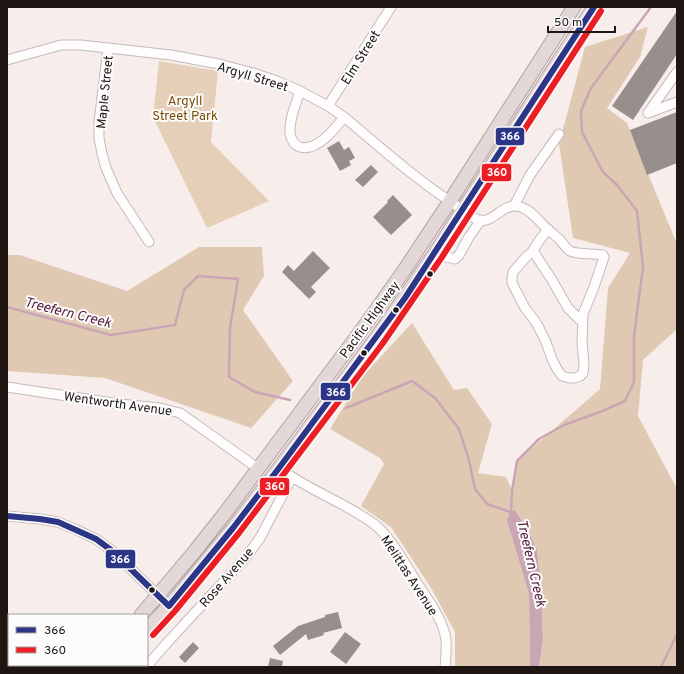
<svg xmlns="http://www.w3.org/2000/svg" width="684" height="674" viewBox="0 0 684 674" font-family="Overpass,sans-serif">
	<rect width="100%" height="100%" fill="#f7eeec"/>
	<!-- green -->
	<path fill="#e6cfb9" d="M159,61L218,71L211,142L269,201L207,228L153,117Z"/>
	<!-- forest -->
	<path fill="#e0c9b2" d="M648,27L640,57L607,108L627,123L677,244V329L643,360L638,416L677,489V667H539L543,640L541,588L537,550L530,534L515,510L507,521L529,594L530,667H455V632L431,588L391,527L361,506L384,464L380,458L330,429L362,377L412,323L454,390L467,388L492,424L478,473L506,477L512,490L517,461L600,389L608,288L630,253L573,238L559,144L585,47Z
		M199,247H262L264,276L243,310L293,381L251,428L105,378L7,371V255H20L127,291Z"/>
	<!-- water -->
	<path fill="#caa6b5" d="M515,510L530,534L537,550L541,588L543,640L539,667H530L529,594L507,521L510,512Z"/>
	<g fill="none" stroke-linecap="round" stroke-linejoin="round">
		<!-- stream -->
		<path stroke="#caa6b5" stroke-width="2.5" d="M7,307L111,335L175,325L184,290L198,276L238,279L230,328L229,377L255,392L290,400
			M346,408L412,381L435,398L459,429L469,460L475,489L487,504L510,512
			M511,514L512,491L517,461L539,439L564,425L600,412L625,401L634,382V336L643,267L637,211L617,185L603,172L582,132L581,111L591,88L651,7
			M661,667L677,634"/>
	</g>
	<!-- building -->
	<path fill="#978f8c" d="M677,11V54L633,120L612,106Z
		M677,112V163L647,175L630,130Z
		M339,141L344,150L349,147L355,158L349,161L351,165L340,171L327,148Z
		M371,165L378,172L363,187L355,180Z
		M393,195L412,215L391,235L373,217L388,202L387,201Z
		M313,251L330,268L311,287L316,292L309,299L282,272L288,265L294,271Z
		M338,612L342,628L323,633L324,635L308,640L306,634L280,655L273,646L298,626L325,617V615Z
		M345,632L361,644L346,664L330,652Z
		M193,642L199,648L185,663L179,657Z
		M270,658L283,661L282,667H268Z"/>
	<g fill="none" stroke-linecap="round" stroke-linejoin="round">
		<!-- minor casing -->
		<g stroke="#c4bbb9" stroke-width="11">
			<path id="minor" d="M108,48L99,122V138L102,154L106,168L117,193L149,242
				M7,60L61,45H81L171,55L219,64L253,73L277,81L300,91L328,106L344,117C379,146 413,177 451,202C460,208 469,217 479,220C494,224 503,201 521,207C532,211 538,220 546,228C551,232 556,236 560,240C564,244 566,249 570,251C578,255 594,253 603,255L604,257L594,287L583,314L582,342L584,365L583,373L580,376L575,378H569L562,376L557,369L552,359L546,342L538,326L535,321L525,308L512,283V278L513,272L527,256L532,252L539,241L548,229
				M677,72L648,113L677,102
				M300,91C296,104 289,119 290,133C291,140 294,145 300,147C317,152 335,129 344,117
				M328,106L391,7
				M514,206L530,175L559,134
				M533,251L552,280L568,308L582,322
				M435,253L446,257L455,259L459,255L469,237L481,220
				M7,387L120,404L160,408L180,413L259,469
				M279,468C308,490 344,502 374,524C390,536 406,565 417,583C426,597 438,612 443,628C448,640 446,654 445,667
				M7,516L40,519L58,522L77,530L96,539L111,550L169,606
				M146,667L166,644L247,556L260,538L292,477"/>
		</g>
		<!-- highway casing -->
		<g stroke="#b4a3a4" stroke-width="15">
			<path id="highway" d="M141,615L195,551L225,513L358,335L405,269L450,201L574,7
				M147,629L169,606L233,528L279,468L376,338L435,253L558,62L594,7
				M92,667L94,665
				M113,667L115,665"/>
		</g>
		<!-- minor -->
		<use href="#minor" stroke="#fefcfc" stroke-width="9"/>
		<!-- highway -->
		<use href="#highway" stroke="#e3d7d8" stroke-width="13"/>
		<!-- bus-1 casing -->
		<g stroke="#fcfcfc" stroke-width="9">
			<path id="bus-1" d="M7,516L40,519L58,522L96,539L111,550L169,606L233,528L279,468L405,298L594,7"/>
		</g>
		<!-- bus-2 casing -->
		<g stroke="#fcfcfc" stroke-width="9">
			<path id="bus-2" d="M153,635L175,611L239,533L383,343L442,257L601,11"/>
		</g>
		<!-- bus-1 -->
		<use href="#bus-1" stroke="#2d3587" stroke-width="6"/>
		<!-- bus-2 -->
		<use href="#bus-2" stroke="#ed1d24" stroke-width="6"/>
	</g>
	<!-- markers -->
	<g fill="#1f1614" stroke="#fcfcfc" stroke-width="1.5">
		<circle cx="430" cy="274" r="3.5"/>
		<circle cx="396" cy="310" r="3.5"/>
		<circle cx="364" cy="353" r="3.5"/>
		<circle cx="152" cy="590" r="3.5"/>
	</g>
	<g text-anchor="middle" stroke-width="4" stroke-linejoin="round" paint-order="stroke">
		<!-- street labels -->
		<g font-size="13" fill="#1f1614" stroke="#fcfcfc">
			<text transform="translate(360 57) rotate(-58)" y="5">Elm Street</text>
			<text transform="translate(253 76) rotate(17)" y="5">Argyll Street</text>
			<text transform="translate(104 92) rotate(-84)" y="5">Maple Street</text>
			<text transform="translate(369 319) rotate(-54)" y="5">Pacific Highway</text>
			<text transform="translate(118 403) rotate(8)" y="5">Wentworth Avenue</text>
			<text transform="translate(410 575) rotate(57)" y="5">Melittas Avenue</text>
			<text transform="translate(226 577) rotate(-49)" y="5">Rose Avenue</text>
		</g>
		<!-- park labels -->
		<g font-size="13" fill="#784b03" stroke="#fcfcfc">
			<text x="185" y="105">Argyll<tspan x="185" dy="15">Street Park</tspan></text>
		</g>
		<!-- water labels -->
		<g font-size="14" font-style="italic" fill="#571c3e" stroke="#fcfcfc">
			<text transform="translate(68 312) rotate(14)" y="5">Treefern Creek</text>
			<text transform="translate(532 563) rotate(77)" y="5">Treefern Creek</text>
		</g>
	</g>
	<g stroke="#fcfcfc" stroke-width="1.5">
		<rect x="495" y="127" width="30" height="19" rx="4" fill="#2d3587"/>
		<rect x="481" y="163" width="31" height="19" rx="4" fill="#ed1d24"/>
		<rect x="320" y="382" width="31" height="19" rx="4" fill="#2d3587"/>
		<rect x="259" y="477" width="31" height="19" rx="4" fill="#ed1d24"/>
		<rect x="105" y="549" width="31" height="20" rx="4" fill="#2d3587"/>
	</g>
	<g font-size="11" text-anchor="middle" font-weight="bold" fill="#fff">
		<text x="510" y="140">366</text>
		<text x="497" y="176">360</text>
		<text x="336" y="396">366</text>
		<text x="275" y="490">360</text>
		<text x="120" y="563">366</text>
	</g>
	<!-- border -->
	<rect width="684" height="674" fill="none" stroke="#1f1614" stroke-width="16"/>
	<!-- legend -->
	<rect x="8" y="614" width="140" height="52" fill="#fcfcfc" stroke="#a4a09f"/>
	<rect x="16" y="627" width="20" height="6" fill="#2d3587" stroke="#a4a09f"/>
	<text x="44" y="634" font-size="12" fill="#1f1614">366</text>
	<rect x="16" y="647" width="20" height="6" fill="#ed1d24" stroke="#a4a09f"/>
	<text x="44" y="654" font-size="12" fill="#1f1614">360</text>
	<!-- scale -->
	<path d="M548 26v6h67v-6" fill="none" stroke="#1f1614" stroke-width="2"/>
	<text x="554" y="26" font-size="12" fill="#1f1614" stroke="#fcfcfc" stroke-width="3" paint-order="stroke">50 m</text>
</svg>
